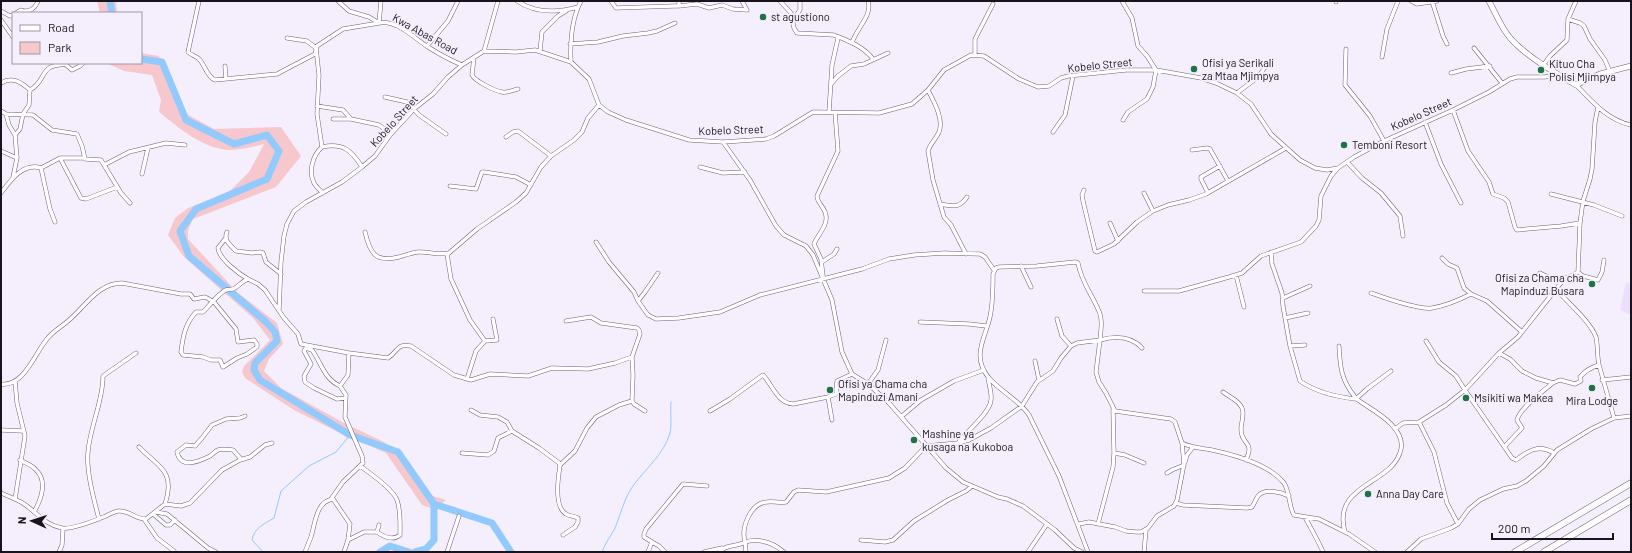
<svg xmlns="http://www.w3.org/2000/svg" width="1632" height="553" viewBox="0 0 1632 553" font-family="Barlow,sans-serif">
	<rect width="100%" height="100%" fill="#f5eefc"/>
	<!-- built -->
	<path fill="#eedefe" d="M1626,282L1631,285V315L1620,310Z"/>
	<!-- green -->
	<path fill="#f6c8ce" d="M97,1H116L117,13H100Z
		M141,53L159,56L171,81L181,111L214,129L281,127L301,156L276,187L193,219L188,230V239L237,292L277,323L283,344L269,359L264,371L281,388L344,423L382,441L404,455L430,495L446,500L434,509L422,505L386,453L336,431L294,410L245,378L242,372L244,366L270,340L253,318L184,257L168,235L175,218L188,208L228,193L249,172L264,144C253,147 240,150 230,150C203,149 179,128 159,112L161,100L152,75L124,71L106,63H141Z"/>
	<g fill="none" stroke-linecap="round" stroke-linejoin="round">
		<!-- stream -->
		<path stroke="#92cafe" stroke-width="1" d="M263,552L252,540C254,528 264,524 274,518L281,491L309,466L336,452L350,435
			M602,552C605,543 611,536 615,528C621,514 624,498 633,486C646,468 664,454 670,433C672,425 670,411 671,402"/>
		<!-- river -->
		<path stroke="#92cafe" stroke-width="7" d="M110,1L112,13
			M141,59L162,62L186,120L234,144L267,135L279,151L267,179L196,209L180,231L189,256L265,321L275,332L277,341L255,363L254,370L260,380L350,435L398,452L434,504L492,523L511,552
			M380,552L390,546L409,552
			M415,552L426,549L434,540V504"/>
		<!-- street casing -->
		<g stroke="#6e607c" stroke-width="4.5">
			<path id="street" d="M199,1L188,52C191,55 196,56 199,59C205,65 207,77 215,80L277,74L315,54L317,46L343,29L379,23L381,1
				M338,1L349,11L369,17L379,23C396,19 414,38 428,47C439,54 450,60 462,65
				M517,1C535,13 557,13 578,7
				M611,1L616,8L674,6H679V1
				M742,1L747,10
				M780,1L791,13L794,28L797,33L834,35C848,41 863,46 873,59
				M1122,1L1132,18L1138,46L1147,56L1156,70L1153,87L1147,99L1128,112L1123,120
				M1411,1L1417,4L1437,1
				M1432,1L1443,36L1447,44
				M1336,2V1
				M679,6L697,4L709,8L722,5L733,9L747,10
				M1,11L10,16L13,15
				M16,13L21,10C28,13 35,9 38,1
				M1568,19L1580,23L1584,26L1590,39L1605,60L1610,72
				M1,20L13,37
				M793,20L800,10V1
				M287,38L307,41L316,48L319,75L317,114L322,147
				M852,43C856,29 873,15 868,1
				M570,44L598,42L623,36L648,33L657,31L675,23
				M427,46L448,21L458,1
				M1474,48L1502,83
				M1346,49L1345,85L1370,116L1384,141
				M484,51L498,1
				M540,51L542,32L558,16L566,11
				M975,55V39L993,4
				M474,57L472,75C475,81 495,91 502,92C507,93 513,90 518,89
				M1382,57L1387,29L1398,1
				M571,62C570,41 571,20 581,1
				M1544,64L1550,56L1567,40L1568,19L1576,1
				M225,66L226,79
				M1451,73L1466,69L1490,66
				M1,83C12,76 21,82 30,90L29,105L23,114L20,129L15,135
				M831,84L838,76L851,66L864,64L888,53
				M1576,85C1592,101 1607,120 1631,125
				M30,90C42,84 41,74 49,68C53,65 61,65 65,64L72,70L80,66L83,63
				M928,90C934,102 944,119 939,132C936,139 930,144 928,151L933,180L944,217L951,225L966,254
				M1237,93L1258,77L1266,66
				M385,97L407,102L419,115L446,134
				M317,106L343,110L351,119L379,125L391,134
				M1453,110L1468,151L1489,182L1493,194L1504,198L1508,202L1515,227L1517,230L1561,226L1580,223
				M1,111L6,114L33,115L52,130L77,134L82,146L85,159L101,160L121,193L130,203
				M829,112L832,65L838,38
				M6,114L9,125L15,135L17,158L13,177
				M333,119H351
				M1425,122L1441,164L1461,203
				M1053,132L1065,115L1073,76
				M506,137L513,132L518,131L551,156L574,140L582,132L588,118L599,105
				M723,142L750,180L776,226L784,235L806,246L813,255L832,300L842,352L852,374L868,384L889,403L946,468L963,482L998,497L1007,499L1023,506L1055,530L1074,548L1082,552
				M1192,150L1207,148L1210,149L1228,181
				M1,151L17,158
				M60,158L81,198L86,199L117,187
				M1347,162L1362,178L1381,193L1400,216L1403,236
				M104,165L129,152L166,143L185,145
				M700,167L723,173L745,172
				M41,168L60,158H85
				M142,174L148,148
				M450,186L476,189L482,172H484L516,177L531,185
				M1084,190L1082,195L1083,201L1095,251L1097,252L1114,244L1137,222L1153,211L1168,205L1189,200L1206,194L1286,148
				M1,193C10,181 23,162 41,168L50,209L55,222
				M323,193C320,190 316,187 314,183C308,171 313,155 322,147C343,142 352,151 362,167
				M1144,193L1153,211
				M1208,193L1201,179V177L1220,166
				M1551,194L1594,205L1622,216
				M940,204C952,206 959,209 967,197
				M1110,223L1118,241
				M227,232C223,240 231,246 236,251L252,253L260,252L263,253L266,262L281,274
				M365,232C370,253 375,263 399,257C406,255 411,253 418,252C428,251 440,256 449,253L477,229L516,202L526,193L541,167L551,156
				M225,239L218,248C219,259 239,274 248,279
				M596,242L609,262L634,292L638,301L648,315L656,319L679,318L720,312L760,295L862,269L889,259L914,255L944,253L980,254L985,257L994,270
				M1271,252L1272,264L1282,293L1283,306L1290,346L1300,381C1316,392 1337,397 1356,399L1367,389L1391,371
				M447,254L451,279L470,320L485,341
				M1442,258L1448,264L1457,268L1464,288L1471,294
				M822,262L834,254L837,249
				M1021,266L1031,287
				M1578,272L1583,276L1598,280L1602,272L1604,260
				M1540,273C1553,281 1565,281 1578,272L1580,223L1583,201L1590,179L1592,169L1595,122L1598,107
				M1236,275L1244,307
				M823,276L821,259L814,244C818,234 830,224 825,212C823,206 817,202 817,196L838,151L835,112
				M1144,291H1179L1229,277L1242,273L1261,256L1301,242L1316,226L1319,220L1321,196L1331,176L1337,169
				M1371,293C1385,298 1418,310 1432,308C1445,306 1459,300 1471,294L1487,301L1522,332
				M1283,298L1310,286
				M638,301L645,292L658,273
				M279,311L281,262L284,236L287,224L294,211L306,202L342,182L362,167L375,156L391,134L414,109L433,94L448,77L462,65L484,51L516,52L535,50L571,62L589,79L599,105L608,112L626,120L689,140L723,142L766,139L774,136L813,112L879,113L912,104L928,90L944,70L971,55L984,56L1019,79L1038,87L1049,86L1061,78L1068,76L1126,70H1156L1201,78L1216,83L1237,93L1251,104L1271,134L1300,160L1315,168L1327,170L1338,168L1354,157L1384,141L1453,110L1489,92L1510,79L1517,77H1545L1557,74
				M1285,318L1308,313
				M1057,319L1062,336L1071,346
				M920,322L969,324L986,326
				M1426,341L1439,362L1456,376L1465,390L1512,458L1516,460C1529,450 1539,444 1554,453
				M1290,346L1305,345
				M1339,346C1340,366 1341,380 1355,397C1358,401 1363,403 1367,406C1381,415 1405,430 1401,449C1394,485 1331,483 1345,532
				M1142,348C1131,336 1115,336 1100,340L1096,372L1099,382L1106,393L1115,411L1171,419L1175,422L1182,443C1192,448 1202,448 1212,450C1235,455 1269,464 1284,483C1290,492 1289,508 1294,515L1319,519L1349,534L1375,552
				M1499,353L1510,359L1522,371L1536,378L1553,383L1560,380L1575,384L1581,381L1580,377C1585,371 1592,367 1599,365C1597,356 1598,346 1596,337C1590,321 1567,302 1556,289
				M632,357L633,375L632,401L634,404L645,411
				M1035,361L1039,380
				M1599,365L1614,418
				M467,379L476,351L485,341L497,340L493,319
				M1602,380L1631,377
				M1,384C24,387 35,353 47,339C53,331 61,327 68,321C85,307 98,283 122,283L181,294H190L194,299L205,297L214,302L236,329L238,342L254,340L257,344V347L247,354L237,358L223,367L220,360H211L203,357L183,355L181,352C183,336 185,324 196,312H203C208,307 220,292 226,290C229,289 232,290 235,288C240,285 242,281 248,279L258,284L265,290L284,318L298,334L301,344L349,353
				M868,384L878,370L886,340
				M340,386C324,379 321,362 312,350L306,348L304,351L311,364L304,376L305,382L314,388L337,399L346,398
				M1223,392C1229,397 1239,400 1242,408C1245,414 1241,423 1241,429C1241,446 1255,440 1246,460
				M471,410L480,415L498,417L507,422L512,431L539,448L559,463L560,466C558,478 554,507 566,514C569,516 574,516 578,518V522L575,527L563,535
				M710,411L730,399L763,375C772,384 777,403 793,404L828,397
				M902,416L921,400L954,381L984,370
				M832,420L828,397L836,394L837,381L852,374
				M1419,422L1434,452L1447,503L1458,524
				M1395,429L1403,423L1419,422L1446,405L1465,390L1499,353L1518,337L1564,279
				M1,430L23,431
				M958,443C966,432 990,413 991,400C992,393 989,385 988,378
				M1505,446L1522,428L1517,420C1520,408 1543,391 1553,383
				M139,447C158,467 176,470 165,504
				M462,453L488,455L494,451L498,438L512,431
				M1114,453L1125,455L1144,463
				M241,459L233,450C229,450 222,448 218,450C215,451 213,454 210,456C200,461 181,470 177,452L186,445L195,446L202,438L212,425L226,419L240,418L245,416
				M20,460C25,463 32,465 36,470C48,481 41,500 34,512
				M1185,462L1187,455L1193,447
				M560,465L575,451L587,428L596,417L619,405L632,401
				M360,466C370,473 393,489 397,500C401,511 400,524 400,535C393,541 384,537 377,532
				M1167,473L1172,470L1184,465
				M1,493C8,496 15,499 21,502C35,510 44,525 62,528C73,530 96,520 106,516C110,514 113,512 118,511C129,510 135,519 146,519L165,504L181,506L190,503L222,470L240,460L250,457L265,445L272,443
				M15,499L25,436L17,403L15,381
				M331,499L343,482L363,463L362,456L345,417L346,395L340,386L348,375L349,353L388,358C398,352 396,343 411,346L454,375L471,380L490,374L528,376L552,368L588,369L615,363L632,357L640,334L639,330L637,328L601,323L591,317L566,321
				M1176,503L1183,505L1247,508L1252,507C1254,504 1256,499 1258,496C1265,488 1281,492 1289,496
				M156,512L167,514L208,548L216,552
				M153,514L166,525H170L175,520
				M1305,517C1311,529 1318,540 1323,552
				M99,519C94,500 86,471 88,452C90,426 103,402 103,376L136,353
				M144,519L157,538L174,551
				M1079,524L1089,522L1115,527L1126,531L1136,532H1141L1148,528L1157,516L1174,506L1177,500L1184,464L1182,443
				M1098,524L1113,467L1114,453L1113,409
				M348,540L364,532H377L379,525
				M861,540L885,542L893,540L914,521L948,500L966,491L972,486
				M652,542L644,537V534L646,529L683,484L707,486
				M59,552L62,545L63,529
				M305,552C307,547 309,542 311,537C315,524 316,501 333,499L350,524L348,540L344,552
				M447,552L459,516
				M648,552L652,542L659,546L665,552
				M704,552L722,548
				M720,552C725,544 737,547 745,542C741,528 750,503 767,502C773,501 779,503 786,502L794,492L798,490L826,492L889,478L905,468L926,446L958,443L969,440L991,428L1022,406L1037,382L1053,371L1061,358L1071,346L1077,343L1100,340C1101,330 1103,318 1098,309C1091,293 1081,281 1078,263L1075,262L1037,266L999,267L996,268L993,274C993,288 993,303 990,317C985,339 971,356 989,378C1001,392 1019,400 1029,415L1059,476L1088,552
				M746,552L745,542C760,538 772,542 784,552
				M1028,552L1047,524
				M1144,552L1146,530
				M1407,552L1421,539L1451,528L1458,524L1469,509L1480,500L1503,489L1517,486L1526,481L1544,466L1557,450L1591,429L1614,418L1631,416"/>
		</g>
		<!-- secondary casing -->
		<g stroke="#6e607c" stroke-width="6">
			<path id="secondary" d="M1489,1C1497,16 1504,34 1517,45C1534,61 1556,73 1576,85L1600,74L1631,66"/>
		</g>
		<!-- highway casing -->
		<g stroke="#6e607c" stroke-width="7">
			<path id="highway" d="M1515,552L1631,483
				M1544,552L1631,500"/>
		</g>
		<!-- street -->
		<use href="#street" stroke="#fff" stroke-width="3.5"/>
		<!-- secondary -->
		<use href="#secondary" stroke="#fff" stroke-width="5"/>
		<!-- highway -->
		<use href="#highway" stroke="#fff" stroke-width="6"/>
	</g>
	<!-- markers -->
	<g fill="#1e7244" stroke="#f5eefc" stroke-width="1.5">
		<circle cx="763" cy="17" r="4"/>
		<circle cx="1194" cy="69" r="4"/>
		<circle cx="1541" cy="70" r="4"/>
		<circle cx="1344" cy="145" r="4"/>
		<circle cx="1592" cy="284" r="4"/>
		<circle cx="1592" cy="388" r="4"/>
		<circle cx="830" cy="390" r="4"/>
		<circle cx="1466" cy="398" r="4"/>
		<circle cx="914" cy="440" r="4"/>
		<circle cx="1368" cy="494" r="4"/>
	</g>
	<g text-anchor="middle" stroke-width="3.5" stroke-linejoin="round" paint-order="stroke">
		<!-- poi labels -->
		<g font-size="11" fill="#19131e" stroke="#f5eefc" text-anchor="start">
			<text x="771" y="21">st agustiono</text>
			<text x="1202" y="67">Ofisi ya Serikali<tspan x="1202" dy="13">za Mtaa Mjimpya</tspan></text>
			<text x="1549" y="68">Kituo Cha<tspan x="1549" dy="13">Polisi Mjimpya</tspan></text>
			<text x="1352" y="149">Temboni Resort</text>
			<text x="1584" y="282" text-anchor="end">Ofisi za Chama cha<tspan x="1584" dy="13">Mapinduzi Busara</tspan></text>
			<text x="838" y="388">Ofisi ya Chama cha<tspan x="838" dy="13">Mapinduzi Amani</tspan></text>
			<text x="1474" y="402">Msikiti wa Makea</text>
			<text x="1592" y="405" text-anchor="middle">Mira Lodge</text>
			<text x="922" y="438">Mashine ya<tspan x="922" dy="13">kusaga na Kukoboa</tspan></text>
			<text x="1376" y="498">Anna Day Care</text>
		</g>
		<!-- street labels -->
		<g font-size="11" fill="#19131e" stroke="#f5eefc">
			<text transform="translate(425 34) rotate(29)" y="4">Kwa Abas Road</text>
			<text transform="translate(1100 65) rotate(-6)" y="4">Kobelo Street</text>
			<text transform="translate(1421 114) rotate(-24)" y="4">Kobelo Street</text>
			<text transform="translate(394 121) rotate(-48)" y="4">Kobelo Street</text>
			<text transform="translate(731 130) rotate(-2)" y="4">Kobelo Street</text>
		</g>
	</g>
	<!-- border -->
	<rect width="1632" height="553" fill="none" stroke="#19131e" stroke-width="4"/>
	<!-- legend -->
	<rect x="12" y="12" width="130" height="52" fill="#f5eefc" stroke="#9d96a3"/>
	<rect x="20" y="25" width="20" height="6" fill="#ffffff" stroke="#9d96a3"/>
	<text x="48" y="32" font-size="12" fill="#19131e">Road</text>
	<rect x="20" y="42" width="20" height="12" fill="#f6c8ce" stroke="#9d96a3"/>
	<text x="48" y="52" font-size="12" fill="#19131e">Park</text>
	<!-- north arrow -->
	<g transform="translate(32 521) rotate(273)" stroke="#f5eefc" stroke-width="3" paint-order="stroke">
	<path d="M0-3L7 15L0 10L-7 15Z" fill="#19131e"/>
	<text y="-6" font-size="11" font-weight="bold" text-anchor="middle" fill="#19131e">N</text>
	</g>
	<!-- scale -->
	<path d="M1492 533v6h121v-6" fill="none" stroke="#19131e" stroke-width="2"/>
	<text x="1498" y="533" font-size="12" fill="#19131e" stroke="#f5eefc" stroke-width="3" paint-order="stroke">200 m</text>
</svg>
